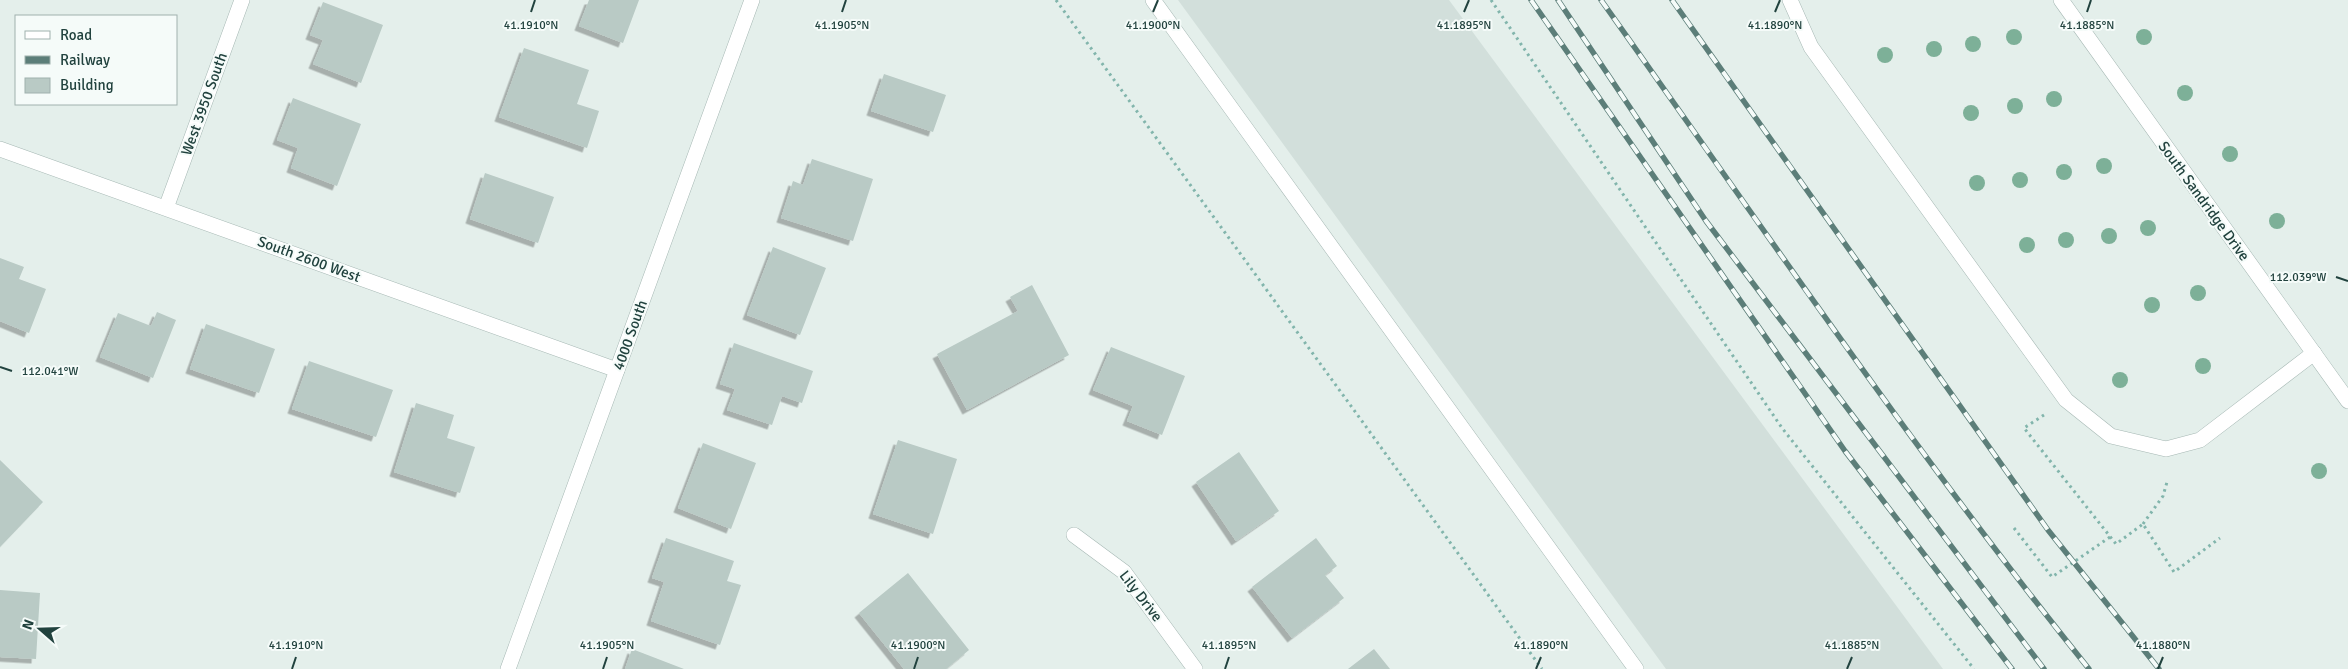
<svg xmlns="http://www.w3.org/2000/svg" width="2348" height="669" viewBox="0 0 2348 669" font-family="Signika,sans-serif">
	<defs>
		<filter id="shadow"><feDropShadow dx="-4.5" dy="4.5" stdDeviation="0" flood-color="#0004"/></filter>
	</defs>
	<rect width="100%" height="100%" fill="#e4efeb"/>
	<!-- built -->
	<path fill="#d2dfdb" d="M1178,0H1449L1943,669H1666Z"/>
	<!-- building -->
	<path fill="#b9cac5" filter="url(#shadow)" d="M589,0H639L623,43L579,26Z
		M323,2L383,25L361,83L313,64L323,40L310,35Z
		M524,48L589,70L577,104L599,111L587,148L499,117Z
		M884,74L946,95L933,132L871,111Z
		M293,98L361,124L337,186L291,168L298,148L277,140Z
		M812,159L873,179L853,241L781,218L793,181L803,185Z
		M485,173L554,197L538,243L470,219Z
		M773,247L826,268L800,335L747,315Z
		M0,258L24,267L19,279L46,289L29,333L0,321Z
		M1032,285L1069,355L967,410L937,354L1018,311L1010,297Z
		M157,312L176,320L153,378L100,357L118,313L151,326Z
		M206,324L275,349L259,393L190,369Z
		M734,343L813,371L802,403L782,396L772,425L727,410L735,389L720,384Z
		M1111,347L1185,376L1162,435L1127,421L1133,406L1093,390Z
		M309,361L393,390L376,437L292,409Z
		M416,403L454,415L447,438L475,447L460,493L394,472Z
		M898,440L957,459L933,534L873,514Z
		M703,443L756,463L731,529L678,508Z
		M1239,452L1279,511L1236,541L1196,482Z
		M0,460L43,502L0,547Z
		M666,538L734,561L727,581L741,585L720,645L651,621L664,582L652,578Z
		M1316,538L1337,566L1325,575L1344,598L1292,638L1252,587Z
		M908,573L969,650L946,669H904L859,613Z
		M0,590L40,593L36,659L0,657Z
		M632,649L684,669H625Z
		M1374,649L1390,669H1348Z"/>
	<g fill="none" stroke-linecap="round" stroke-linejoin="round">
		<!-- service casing -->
		<g stroke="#a6b8b4" stroke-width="16">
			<path id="service" d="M1790,0L1811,47L2066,400L2111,436L2166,449L2200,440L2314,353"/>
		</g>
		<!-- minor casing -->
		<g stroke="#a6b8b4" stroke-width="16">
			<path id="minor" d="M1153,0L1636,669
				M2061,0L2348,401
				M0,149L617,370
				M166,208L242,0
				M1074,535L1124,572L1195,669"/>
		</g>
		<!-- tertiary casing -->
		<g stroke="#a6b8b4" stroke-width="16">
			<path id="tertiary" d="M508,669L752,0"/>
		</g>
		<!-- path -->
		<path stroke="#82b5ac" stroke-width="3" stroke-dasharray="2.5 4" stroke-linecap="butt" d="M1056,0L1542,669
			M1491,0L1782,428L1974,669
			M2044,415L2024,428L2116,544L2143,524L2174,572L2220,538
			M2143,524L2163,496L2167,482
			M2014,528L2052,577L2110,537"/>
		<!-- service -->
		<use href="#service" stroke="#fff" stroke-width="15"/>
		<!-- minor -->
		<use href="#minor" stroke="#fff" stroke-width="15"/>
		<!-- tertiary -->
		<use href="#tertiary" stroke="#fff" stroke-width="15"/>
		<!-- rail casing -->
		<g stroke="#5c7e79" stroke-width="5.5">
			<path id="rail" d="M1531,0L1845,451L2012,669
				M1558,0L1706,221L2044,669
				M1601,0C1761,225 1916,454 2089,669
				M1672,0L2048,530L2159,669"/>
		</g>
		<!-- rail -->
		<use href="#rail" stroke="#f5fbf9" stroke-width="4" stroke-dasharray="11" stroke-linecap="butt"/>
	</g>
	<!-- trees -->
	<g fill="#7db098">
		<circle cx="2014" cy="37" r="8"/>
		<circle cx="2144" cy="37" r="8"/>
		<circle cx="1973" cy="44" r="8"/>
		<circle cx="1934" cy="49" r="8"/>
		<circle cx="1885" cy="55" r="8"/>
		<circle cx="2185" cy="93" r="8"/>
		<circle cx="2054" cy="99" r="8"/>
		<circle cx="2015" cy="106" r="8"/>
		<circle cx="1971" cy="113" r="8"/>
		<circle cx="2230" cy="154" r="8"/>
		<circle cx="2104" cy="166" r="8"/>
		<circle cx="2064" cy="172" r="8"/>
		<circle cx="2020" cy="180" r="8"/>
		<circle cx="1977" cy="183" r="8"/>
		<circle cx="2277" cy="221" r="8"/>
		<circle cx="2148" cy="228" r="8"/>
		<circle cx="2109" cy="236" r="8"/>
		<circle cx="2066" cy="240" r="8"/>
		<circle cx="2027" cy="245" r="8"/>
		<circle cx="2198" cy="293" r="8"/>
		<circle cx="2152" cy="305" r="8"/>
		<circle cx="2203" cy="366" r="8"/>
		<circle cx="2120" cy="380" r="8"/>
		<circle cx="2319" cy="471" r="8"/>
	</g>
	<!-- ticks -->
	<path fill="none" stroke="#21423e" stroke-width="2" d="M531,12L535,0M842,12L846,0M1153,12L1158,0M1464,12L1469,0M1775,12L1780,0M2087,12L2091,0M2336,277L2348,281M0,367L12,371M292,669L296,657M603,669L607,657M914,669L918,657M1225,669L1229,657M1536,669L1541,657M1847,669L1852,657M2158,669L2163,657"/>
	<g text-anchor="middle" stroke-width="4" stroke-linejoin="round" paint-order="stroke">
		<!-- street labels -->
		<g font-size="15" fill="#21423e" stroke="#f5fbf9">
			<text transform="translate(204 104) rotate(-70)" y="5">West 3950 South</text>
			<text transform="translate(2204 201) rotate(54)" y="5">South Sandridge Drive</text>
			<text transform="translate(309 259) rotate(20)" y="5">South 2600 West</text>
			<text transform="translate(630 335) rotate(-70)" y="5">4000 South</text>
			<text transform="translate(1141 596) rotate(52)" y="5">Lily Drive</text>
		</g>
	</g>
	<g font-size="12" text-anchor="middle" fill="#21423e" stroke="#f5fbf9" stroke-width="4" stroke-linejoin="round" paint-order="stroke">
		<text x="531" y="29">41.1910°N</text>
		<text x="842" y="29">41.1905°N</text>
		<text x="1153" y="29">41.1900°N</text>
		<text x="1464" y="29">41.1895°N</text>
		<text x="1775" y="29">41.1890°N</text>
		<text x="2087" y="29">41.1885°N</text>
		<text x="2298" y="281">112.039°W</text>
		<text x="50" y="375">112.041°W</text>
		<text x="296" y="649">41.1910°N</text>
		<text x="607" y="649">41.1905°N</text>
		<text x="918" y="649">41.1900°N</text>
		<text x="1229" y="649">41.1895°N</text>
		<text x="1541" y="649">41.1890°N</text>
		<text x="1852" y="649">41.1885°N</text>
		<text x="2163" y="649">41.1880°N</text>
	</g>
	<!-- legend -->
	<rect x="15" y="15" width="162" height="90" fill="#f5fbf9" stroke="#a0b1ae"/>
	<rect x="25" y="31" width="25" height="8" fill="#ffffff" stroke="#a0b1ae"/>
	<text x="60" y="40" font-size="15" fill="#21423e">Road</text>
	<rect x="25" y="56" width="25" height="8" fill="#5c7e79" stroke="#a0b1ae"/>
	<text x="60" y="65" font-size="15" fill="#21423e">Railway</text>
	<rect x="25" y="78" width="25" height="15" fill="#b9cac5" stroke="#a0b1ae"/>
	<text x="60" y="90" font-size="15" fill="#21423e">Building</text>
	<!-- north arrow -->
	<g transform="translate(40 629) rotate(290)" stroke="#f5fbf9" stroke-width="4" paint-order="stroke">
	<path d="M0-4L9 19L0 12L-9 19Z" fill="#21423e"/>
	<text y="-8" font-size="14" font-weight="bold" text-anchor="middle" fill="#21423e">N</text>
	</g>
</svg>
